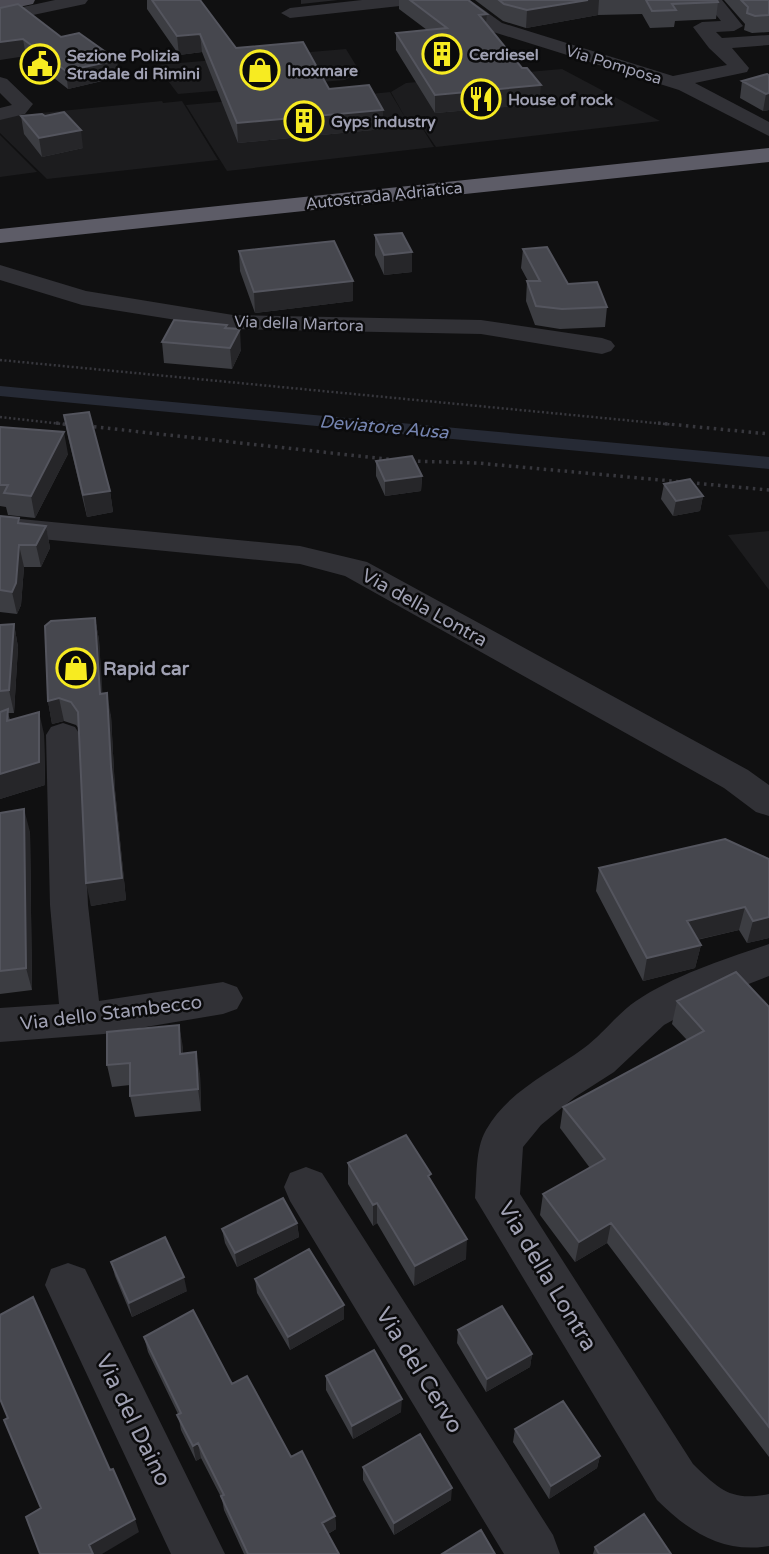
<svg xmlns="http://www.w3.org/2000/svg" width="769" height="1554" viewBox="0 0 769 1554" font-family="'Varela Round',sans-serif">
	<rect width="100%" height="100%" fill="#101011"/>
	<!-- built -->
	<path fill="#1c1c1e" d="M346,49L360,72L345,80L178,94L156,65Z
		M562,69L660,121L436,147L416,118L434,147L227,171L186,105L352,90L371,94L390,92L406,119L391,92L406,83Z
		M162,101L163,103L182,101L218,160L47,179L0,133V117Z
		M0,135L37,172L0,177Z
		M769,531V590L728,535Z"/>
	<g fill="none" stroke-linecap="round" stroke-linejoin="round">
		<!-- canal -->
		<path fill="#262a35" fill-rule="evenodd" d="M0,386L769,457V469L0,396Z"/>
		<!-- path-far1 -->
		<path stroke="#37373d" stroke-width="2.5" stroke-dasharray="2 2.5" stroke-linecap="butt" d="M0,360L676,425
			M0,417L71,425"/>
		<!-- path -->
		<path stroke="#37373d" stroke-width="3.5" stroke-dasharray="2.5 4.5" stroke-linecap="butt" d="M56,423L71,425
			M658,423L769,434
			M87,426L395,460
			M411,461L477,463L769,490"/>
		<!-- minor -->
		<path fill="#313136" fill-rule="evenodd" d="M55,0H88L85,4L0,22V12Z
			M362,0H418L409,5L290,18L281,13L290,8Z
			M450,0H470L502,23L673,76L727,65L709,48L693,27L702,22L721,21L704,0H722L743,26L734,31L716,32L722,38L769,35V45L732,48L749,68L747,72L695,83L769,122V136L679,90L490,31Z
			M0,77L7,79L33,104L25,114L0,120V108L12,105L0,93Z
			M0,265L86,291L233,315L481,320L602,338L611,341L615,346L611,351L602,354L481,334L233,329L82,305L0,280Z
			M0,517L300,546L367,562L748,770L769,785V816L756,812L724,788L345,576L300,564L0,535Z
			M63,723L75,727L80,735L88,905L99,1001L223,982L237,987L243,998L237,1009L223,1014L104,1034L0,1042V1008L59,1004L50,905L46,735L51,727Z
			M769,944V976L715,997L664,1025L614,1072L575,1097L541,1125L523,1147L520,1194L693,1464C719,1489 731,1502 769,1494V1546C723,1554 688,1531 657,1500L475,1198C477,1177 475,1149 486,1130C508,1091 550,1073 584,1048C603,1034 617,1014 636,1001C674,975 725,959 769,944Z
			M306,1167L322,1173L553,1535L560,1554H504L290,1201L284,1187L290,1173Z
			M68,1263L85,1269L225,1554H171L45,1285L51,1269Z"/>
		<!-- major -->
		<path fill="#4d4c55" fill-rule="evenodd" d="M0,0H35L33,4L0,11Z"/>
		<!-- highway -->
		<path fill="#5d5c67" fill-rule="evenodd" d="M769,148V162L0,243V229Z"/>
	</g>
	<!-- wall -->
	<path fill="#3c3d42" d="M147,0H200L236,48L329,89L383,129L238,143L202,52L179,55L147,9Z
		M399,0H468L487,14V24L539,104L435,113L396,50V33L427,30L399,9Z
		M475,0H717L718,2L716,19L675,21L674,27L650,28L642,14L598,15L526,28L503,21Z
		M724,0H769V32L752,33L744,30L745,24Z
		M0,8L61,37L119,77L68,89L26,56Z
		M769,75V110L763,111L740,98L742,81Z
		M21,116L83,148L42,157L24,134Z
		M375,235L412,252V272L384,275L375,255Z
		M523,249L568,284L607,307L605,327L560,329L535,325L526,301L527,281H528L521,268Z
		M239,251L353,301L255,313L240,271Z
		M227,325V328L241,350L232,369L164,363L162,342Z
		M64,415L110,491L113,512L87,517L68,437Z
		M0,427L68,454L35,518L8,515L6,507L0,506Z
		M376,461L422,476L421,491L385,496L376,476Z
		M664,484L703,496L700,511L673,516L661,499Z
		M0,516L20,524L46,526L50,548L41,567H24L21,605L17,614L0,612Z
		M95,618L99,640L102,693L111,716L115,790L126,900L91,906L79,729L76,725L64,721L52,724L48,701Z
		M14,624L18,647L14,713H8L10,720L44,734L45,785L0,799V625Z
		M0,813L30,832L32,990L0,994Z
		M725,839L769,938L747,943L739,930L697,940L701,945L695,968L643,981L596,891L599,868Z
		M677,1001L769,1007V1457L607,1243L575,1262L540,1215L543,1194L590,1168L560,1128L563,1107L687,1040L672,1024Z
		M179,1025L183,1053L200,1074L201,1111L135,1117L130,1096V1085L112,1087L107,1065Z
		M348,1163L431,1181L466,1259L414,1286L377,1223L373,1226L348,1184Z
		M297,1223L299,1237L237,1267L225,1243L222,1229Z
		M111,1262L187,1291L132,1317L115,1276Z
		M255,1279L344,1319L290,1350L257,1293Z
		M458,1330L532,1354L530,1367L486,1392L457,1343Z
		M144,1337L232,1384L291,1457L335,1516L336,1529L328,1534L339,1554H244L224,1510L222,1499L201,1458L196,1461L181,1430L178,1414L148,1352Z
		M326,1376L401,1412L353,1439L326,1390Z
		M515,1429L600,1456L597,1468L549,1499L513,1442Z
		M363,1467L451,1500L394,1535L363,1480Z
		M595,1547L671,1554H593Z"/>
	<!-- shaded-wall -->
	<path fill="#262629" d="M301,0H338L301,4Z
		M588,0H599L598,15L526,28L527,10Z
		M487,14L486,31L479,15Z
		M200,34L202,52L179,55L177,36Z
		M23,39L26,56L0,60V42Z
		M117,60L119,77L68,89L66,71Z
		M541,85L539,104L435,113V95Z
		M769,93V110L763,111L766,94Z
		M383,110V129L238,143L237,123Z
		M81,130L83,148L42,157L39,138Z
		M412,252V272L384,275V255Z
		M353,281V301L255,313L254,292Z
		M240,329L241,350L232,369L230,348Z
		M64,432L68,454L35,518L31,496Z
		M422,476L421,491L385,496V481Z
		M110,491L113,512L87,517L83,495Z
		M703,496L700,511L673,516L676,501Z
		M46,526L50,548L41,567L36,545Z
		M19,545L24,567L21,605L17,614L12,592Z
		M95,618L99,640L104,716L100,694Z
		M14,624L18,647L14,713L9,690Z
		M107,693L111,716L115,790L126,900L91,906L86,883L111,767Z
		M59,698L64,721L52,724L48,701Z
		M39,712L44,734L45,785L0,799V774Z
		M24,809L30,832L32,990L26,968Z
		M745,907L739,930L682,943L687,921Z
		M769,917V938L747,943L753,921Z
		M701,945L695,968L643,981L647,958Z
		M179,1025L183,1047V1076L180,1054Z
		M196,1052L200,1074L201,1111L198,1089Z
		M377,1203V1223L373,1226V1205Z
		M297,1223L299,1237L237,1267L235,1253Z
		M611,1223L607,1243L575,1262L579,1242Z
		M467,1239L466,1259L414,1286L415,1266Z
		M184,1277L187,1291L132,1317L129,1303Z
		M344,1305V1319L290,1350L288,1337Z
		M532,1354L530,1367L486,1392L487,1379Z
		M402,1399L401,1412L353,1439L352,1426Z
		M198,1443L201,1458L196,1461L193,1446Z
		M600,1456L597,1468L549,1499L551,1486Z
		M452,1488L451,1500L394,1535V1523Z
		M335,1516L336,1529L323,1537L322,1523Z
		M135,1519L139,1532L102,1554H93L89,1545Z"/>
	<!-- building -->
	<path fill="#46474e" stroke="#54555e" stroke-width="2" d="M152,0H200L236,48L303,42L329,89L369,85L383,110L237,123L200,34L177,36Z
		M410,0H468L487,14L479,15L522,68H527L541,85L435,95L396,33L447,28Z
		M499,0H588L527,10L504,4Z
		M646,0H717L718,2L672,4L676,10L652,11Z
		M741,0H769V15L755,16L747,13L748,7Z
		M18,4L61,37L79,33L117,60L66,71L23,39L0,42V8Z
		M767,74L769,75V93L766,94L742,81Z
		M64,112L81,130L39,138L21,116L42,114L45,116Z
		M402,233L412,252L384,255L375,235Z
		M334,241L353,281L254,292L239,251Z
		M547,247L568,284L597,282L607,307L562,309L536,306L527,281H540L523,249Z
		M174,320L227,325L225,328L240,329L230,348L162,342Z
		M89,412L110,491L83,495L64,415Z
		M0,427L64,432L31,496L4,493L8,485H0Z
		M412,456L422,476L385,481L376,461Z
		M690,479L703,496L676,501L664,484Z
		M0,516L19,518L18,523L46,526L36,545H19L16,583L12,592L0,590Z
		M95,618L100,694L107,693L111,767L122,878L86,883L78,712L71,702L59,698L48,701L45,626L51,621Z
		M14,624L9,690L0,691V625Z
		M8,709L7,721L39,712V762L0,774V712Z
		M24,809L26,968L0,971V813Z
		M725,839L769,859V917L753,921L745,907L687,921L701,945L647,958L599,868Z
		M736,972L769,1007V1427L611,1223L579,1242L543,1194L605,1159L563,1107L704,1031L677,1001Z
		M179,1025L180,1054L196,1052L198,1089L130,1096V1063L107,1065V1032Z
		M406,1135L431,1174L428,1176L467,1239L415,1266L377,1203L373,1205L348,1163Z
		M283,1198L297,1223L235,1253L222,1229Z
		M165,1237L184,1277L129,1303L111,1262Z
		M309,1249L344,1305L288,1337L255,1279Z
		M33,1297L110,1470L113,1469L135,1519L89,1545L93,1554H40L26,1517L41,1508L4,1420L8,1418L0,1399V1315Z
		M502,1306L532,1354L487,1379L458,1330Z
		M193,1310L232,1384L247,1376L291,1457L302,1451L335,1516L322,1523L339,1554H248L221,1496L224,1495L198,1443L193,1446L177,1415L181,1413L144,1337Z
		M374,1350L402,1399L352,1426L326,1376Z
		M563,1401L600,1456L551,1486L515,1429Z
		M420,1434L452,1488L394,1523L363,1467Z
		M644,1514L671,1554H599L595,1547Z
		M481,1530L495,1554H442Z"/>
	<!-- icons -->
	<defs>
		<g id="building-ring" transform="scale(2.0125)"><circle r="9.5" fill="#0b0b0c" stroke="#f7eb21" stroke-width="1.5"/><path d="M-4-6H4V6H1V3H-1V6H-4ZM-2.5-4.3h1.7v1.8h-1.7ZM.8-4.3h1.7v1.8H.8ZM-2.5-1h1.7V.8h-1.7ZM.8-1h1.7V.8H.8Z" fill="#f7eb21"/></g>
		<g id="civic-ring" transform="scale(2.0125)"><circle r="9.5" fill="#0b0b0c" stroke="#f7eb21" stroke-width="1.5"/><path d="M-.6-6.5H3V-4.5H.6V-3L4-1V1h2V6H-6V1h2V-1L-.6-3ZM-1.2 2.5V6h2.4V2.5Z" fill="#f7eb21"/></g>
		<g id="shop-ring" transform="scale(2.0125)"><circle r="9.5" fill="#0b0b0c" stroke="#f7eb21" stroke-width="1.5"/><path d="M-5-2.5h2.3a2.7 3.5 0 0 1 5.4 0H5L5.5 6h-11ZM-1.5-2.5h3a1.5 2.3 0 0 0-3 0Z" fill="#f7eb21"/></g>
		<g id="restaurant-ring" transform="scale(2.0125)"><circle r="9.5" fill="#0b0b0c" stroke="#f7eb21" stroke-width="1.5"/><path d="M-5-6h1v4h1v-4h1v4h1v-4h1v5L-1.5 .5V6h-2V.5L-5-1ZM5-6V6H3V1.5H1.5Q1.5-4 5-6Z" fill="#f7eb21"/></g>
	</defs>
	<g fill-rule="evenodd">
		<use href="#building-ring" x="442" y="54"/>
		<use href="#civic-ring" x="40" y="64"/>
		<use href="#shop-ring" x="260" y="70"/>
		<use href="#restaurant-ring" x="481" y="99"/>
		<use href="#building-ring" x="304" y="121"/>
		<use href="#shop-ring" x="76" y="668"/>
	</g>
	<g text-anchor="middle" stroke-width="5" stroke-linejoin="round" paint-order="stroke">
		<!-- far-poi labels -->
		<g font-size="16" font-weight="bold" fill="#a0a1b3" stroke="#0b0b0c" text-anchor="start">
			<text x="469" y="60">Cerdiesel</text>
			<text x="67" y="61">Sezione Polizia<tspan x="67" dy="18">Stradale di Rimini</tspan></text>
			<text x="287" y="76">Inoxmare</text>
			<text x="508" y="105">House of rock</text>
			<text x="331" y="127">Gyps industry</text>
		</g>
		<!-- far-street labels -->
		<g font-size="16" fill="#a0a1b3" stroke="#0b0b0c">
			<text transform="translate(614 64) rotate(17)" y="6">Via Pomposa</text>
			<text transform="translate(384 195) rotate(-6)" y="6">Autostrada Adriatica</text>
			<text transform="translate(299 323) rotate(2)" y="6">Via della Martora</text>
		</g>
		<!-- far-water labels -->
		<g font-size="18" font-style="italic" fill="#7584b0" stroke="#0b0b0c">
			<text transform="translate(384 427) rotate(5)" y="6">Deviatore Ausa</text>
		</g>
		<!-- street labels -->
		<g font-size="19" fill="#a0a1b3" stroke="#0b0b0c">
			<text transform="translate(425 607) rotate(29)" y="7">Via della Lontra</text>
			<text transform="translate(111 1012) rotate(-7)" y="7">Via dello Stambecco</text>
		</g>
		<!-- poi labels -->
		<g font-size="19" font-weight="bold" fill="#a0a1b3" stroke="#0b0b0c" text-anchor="start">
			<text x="103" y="675">Rapid car</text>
		</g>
		<!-- near-street labels -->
		<g font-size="23" fill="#a0a1b3" stroke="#0b0b0c">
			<text transform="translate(548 1276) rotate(59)" y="8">Via della Lontra</text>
			<text transform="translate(420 1370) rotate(58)" y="8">Via del Cervo</text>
			<text transform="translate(134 1420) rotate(64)" y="8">Via del Daino</text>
		</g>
	</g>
</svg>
